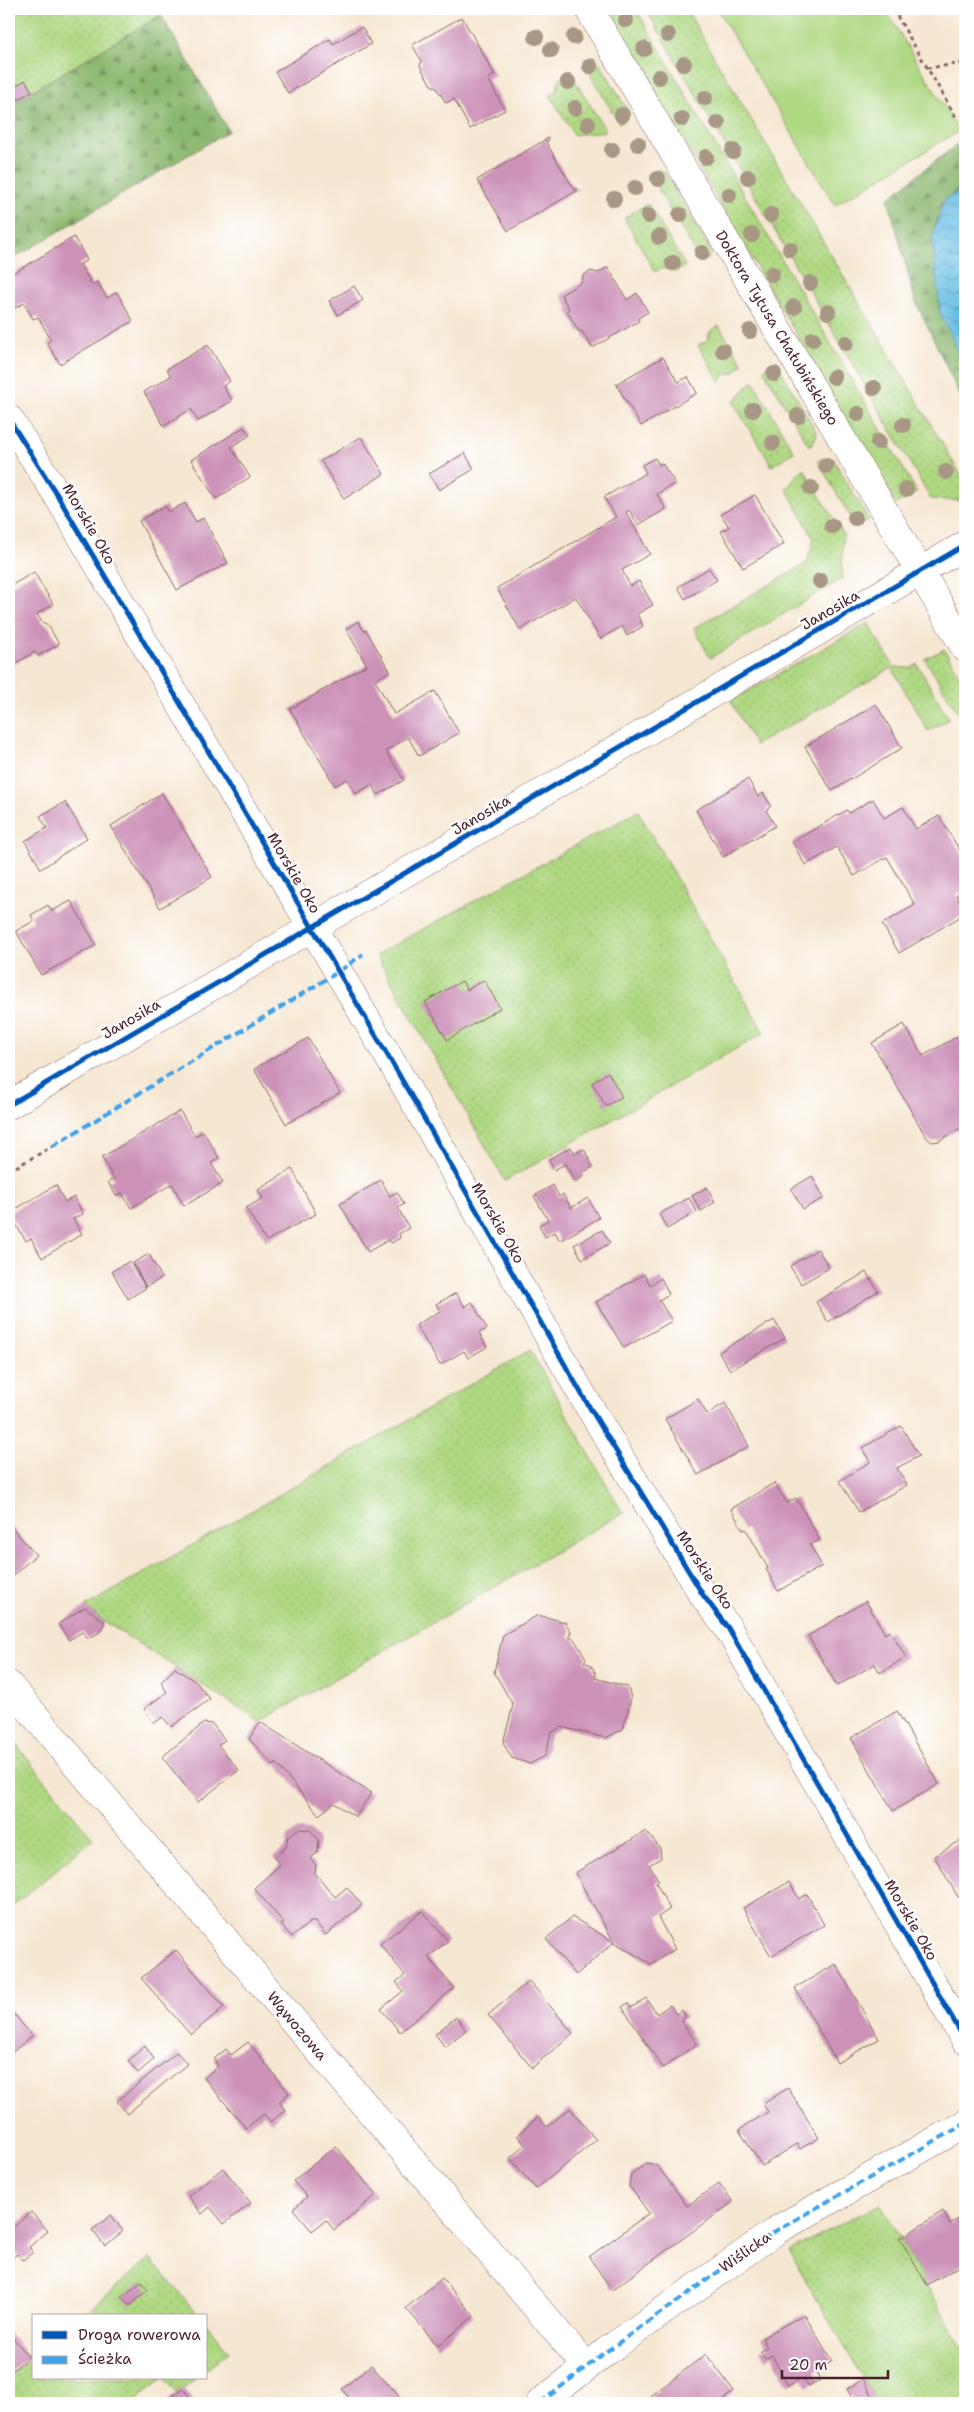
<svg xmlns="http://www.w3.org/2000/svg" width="974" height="2412" viewBox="0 0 974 2412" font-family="'Shantell Sans',sans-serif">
	<defs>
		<pattern id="grass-dots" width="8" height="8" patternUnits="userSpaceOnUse" patternTransform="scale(1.25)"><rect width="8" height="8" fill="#afd882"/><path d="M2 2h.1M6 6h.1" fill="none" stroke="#98b970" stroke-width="1.8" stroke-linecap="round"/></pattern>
		<pattern id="forest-firs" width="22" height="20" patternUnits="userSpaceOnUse" patternTransform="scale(1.25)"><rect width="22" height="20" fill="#8bb870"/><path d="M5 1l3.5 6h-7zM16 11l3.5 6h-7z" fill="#74955c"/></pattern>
		<pattern id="water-waves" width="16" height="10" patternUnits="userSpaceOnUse" patternTransform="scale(1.25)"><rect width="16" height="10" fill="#68bfe5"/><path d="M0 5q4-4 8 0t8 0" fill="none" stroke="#589bba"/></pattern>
	</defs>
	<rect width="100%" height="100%" fill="#fff"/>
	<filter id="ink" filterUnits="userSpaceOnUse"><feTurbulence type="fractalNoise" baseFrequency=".02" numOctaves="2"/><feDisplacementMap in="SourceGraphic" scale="10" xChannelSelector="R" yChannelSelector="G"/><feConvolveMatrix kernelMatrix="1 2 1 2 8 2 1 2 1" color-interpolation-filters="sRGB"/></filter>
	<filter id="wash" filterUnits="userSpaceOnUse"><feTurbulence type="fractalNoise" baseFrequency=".0096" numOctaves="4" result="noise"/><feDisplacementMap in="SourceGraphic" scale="20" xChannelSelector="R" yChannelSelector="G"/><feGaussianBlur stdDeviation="1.12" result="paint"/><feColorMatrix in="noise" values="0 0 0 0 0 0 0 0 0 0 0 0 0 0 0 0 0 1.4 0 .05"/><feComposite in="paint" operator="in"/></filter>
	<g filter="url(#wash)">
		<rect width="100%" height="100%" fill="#f6e7d2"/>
		<!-- grass -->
		<path fill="url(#grass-dots)" stroke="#7c7c56" d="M9,9H158L161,15L32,91L25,80L9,90Z
			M606,9H636L917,492L896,504Z
			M646,9H686L965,482V501L931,499Z
			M591,60L600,63L628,111L626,119L619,123L584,64Z
			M570,72L606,131L574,135L550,95L557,91L559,79Z
			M656,170L664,172L711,251L709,258L701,262L649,174Z
			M645,205H649L685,266L676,272L663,268L655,272L624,218Z
			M719,326L743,364L734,373L726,374L720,382L698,345L707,341L710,331Z
			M769,364L778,365L817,433L814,442L809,446L764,370Z
			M753,381L794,452L772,466L733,402Z
			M824,458L833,459L869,520L856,527L818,461Z
			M804,469L843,534L842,579L710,658L694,628L807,563L814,539L786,488C794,483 793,476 804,469Z
			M868,623L894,667L909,668L917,664L949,719L928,731L892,668L755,745L731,701Z
			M944,649L965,685V709L958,713L925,659Z
			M638,811L764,1033L505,1181L376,955Z
			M530,1350L623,1513L260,1722L105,1622L85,1607Z
			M9,1736L93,1839L9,1909Z
			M880,2204L965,2352V2403H877L789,2251Z
			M150,2258L199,2316H82Z
			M206,2324L229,2352L206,2370Z
			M34,2356V2378H163L132,2403H9V2377Z
			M164,2378H196L177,2393Z"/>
		<!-- forest -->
		<path fill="url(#forest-firs)" stroke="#6a6c4e" d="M161,15L229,131L9,261V105Z
			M965,141V188L944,200L940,313L965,366V406L915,300L888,198L960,142Z"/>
		<!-- pitch -->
		<path fill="#afd882" stroke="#7c7c56" d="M717,9H885L959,131L835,205Z"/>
		<!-- water -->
		<path fill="url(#water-waves)" stroke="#596f88" d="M965,188V366L940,313L932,236L944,200Z"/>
		<g id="blocks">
			<!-- building -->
			<path fill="#cc92b8" d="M379,9H393L382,15Z
				M462,17L495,75L488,79L505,110L470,129L454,99L446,103L436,87L431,85L420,66L422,61L412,45Z
				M362,27L371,44L288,93L275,72L330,39L333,44Z
				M25,80L32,91L9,105V90Z
				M548,138L549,140L546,142L560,166L575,190L577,188L578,190L508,231L477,180Z
				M74,237L87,260L80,264L92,285L97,282L107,298L117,292L133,321L60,364L47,343L51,340L38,317L33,319L24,303L15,308L9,297V276Z
				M608,267L627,300L637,293L648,312L638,318L639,321L592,348L582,331L579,332L567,311L569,309L561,295L582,282L583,276L591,271L598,273Z
				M354,286L363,300L338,315L329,301Z
				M208,345L230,381L223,386L232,401L198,421L191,409L164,426L144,392L171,376L167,369Z
				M663,357L678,382L688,377L697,393L641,426L616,384Z
				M244,427L250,435L231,447L250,477L216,499L191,460Z
				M361,437L384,474L344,499L321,461Z
				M465,453L474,469L439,490L429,474Z
				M655,458L659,465L662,463L675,483L657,494L666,509L638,525L629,510L626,512L650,554L622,570L630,586L639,581L653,605L637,614L643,626L627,636L622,626L600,639L576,597L520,630L497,588L616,517L604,497L646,473L642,465Z
				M755,495L784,544L743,568L721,531L729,527L721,514Z
				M185,503L196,522L203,518L228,563L177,590L139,521L165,506L169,512Z
				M709,568L717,580L685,599L678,587Z
				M34,572L53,604L37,614L42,622L48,625L59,644L38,656L35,652L9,667V587Z
				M358,621L364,631L366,630L390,671L375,680L394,714L435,691L459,733L419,756L408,737L386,751L404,780L378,795L372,784L356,794L347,779L335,786L290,709L367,665L346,629Z
				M876,704L902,748L832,791L805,747Z
				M748,779L758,797L763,793L771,806L766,810L775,826L723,857L696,810Z
				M162,793L212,877L160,908L111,826Z
				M873,799L884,818L903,807L916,829L939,816L965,859V890L956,895L965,914L899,953L882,924L915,905L887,857L854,876L837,847L805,865L792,842L847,810L849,813Z
				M65,802L87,838L41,869L25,841L47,828L40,816Z
				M71,901L96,945L41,975L16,931L34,921L31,915L48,905L52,911Z
				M484,980L500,1008L447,1040L425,1002L462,981L467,990Z
				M904,1024L923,1056L958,1036L965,1048V1090L963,1091L965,1096V1125L939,1141L932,1142L926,1137L872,1043Z
				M308,1038L340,1093L286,1124L254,1069Z
				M608,1072L622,1097L606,1106L592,1083Z
				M180,1111L195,1136L203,1131L219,1158L211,1163L223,1183L184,1206L172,1184L131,1208L122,1193L116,1196L108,1182L114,1179L102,1157Z
				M571,1147L575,1154L584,1149L593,1167L582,1173L584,1176L575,1182L565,1164L554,1170L549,1159Z
				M292,1169L316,1214L266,1241L246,1208L263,1198L258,1190Z
				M812,1176L824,1198L803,1209L791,1189Z
				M381,1180L390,1196L397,1192L404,1204L398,1208L409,1228L399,1234L400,1238L392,1243L388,1240L368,1252L340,1204Z
				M56,1185L65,1202L74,1197L83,1214L73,1219L82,1234L42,1258L31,1238L26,1241L9,1213Z
				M553,1185L559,1197L563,1194L571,1208L588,1198L599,1218L560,1241L555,1232L545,1237L539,1225L548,1220L534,1196Z
				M707,1187L715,1202L701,1211L692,1196Z
				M689,1198L697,1212L667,1229L659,1214Z
				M602,1230L610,1243L582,1259L574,1245Z
				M818,1249L829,1268L801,1284L790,1266Z
				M149,1254L162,1278L146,1287L133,1263Z
				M130,1261L146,1288L128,1299L112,1271Z
				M866,1272L878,1291L828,1322L816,1302Z
				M644,1274L650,1285L661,1278L669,1294L659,1300L672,1321L624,1348L596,1302Z
				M456,1293L465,1307L472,1302L487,1329L479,1333L487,1347L468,1358L464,1351L440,1365L416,1325L440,1311L436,1304Z
				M774,1320L785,1338L730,1370L719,1352Z
				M698,1399L707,1414L725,1403L749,1446L698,1475L665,1419Z
				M901,1426L919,1456L897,1468L907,1485L859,1512L839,1481L870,1462L862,1448Z
				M774,1483L787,1503L796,1498L820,1540L810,1545L822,1566L778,1591L766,1569L768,1568L746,1529L743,1530L731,1509Z
				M9,1524L36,1555L9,1579Z
				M866,1601L885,1634L890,1631L906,1657L880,1673L875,1664L837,1686L808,1636Z
				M85,1607L105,1622L99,1633L88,1638L82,1632L69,1640L58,1624Z
				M538,1615L565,1622L571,1631L569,1637L574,1639L586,1658L584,1663L590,1664L596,1674L595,1678L628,1687L631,1698L623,1729L606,1738L561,1727L551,1733L545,1756L530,1764L512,1758L503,1743L513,1705L494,1672L503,1635Z
				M175,1668L196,1682L210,1699L171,1727L163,1717L154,1723L144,1709L167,1692L161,1682Z
				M897,1711L939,1784L893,1811L851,1738Z
				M260,1722L371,1793L356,1817L334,1803L319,1815L276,1763L274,1766L249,1739Z
				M204,1723L212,1724L225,1740L218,1745L239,1770L198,1802L162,1757Z
				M298,1829L310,1830L319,1840L318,1852L310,1859L316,1865L315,1873L335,1897L347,1887L362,1905L326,1935L315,1922H310L292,1937L281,1925L284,1923L254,1888L280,1865L274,1858L286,1847L288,1837Z
				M646,1831L660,1848L661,1858L649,1865L659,1881L656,1883L670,1909L658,1917L675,1949L651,1964L614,1942L575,1873Z
				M965,1838V1893L958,1897L934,1856Z
				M789,1882L799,1899L807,1894L824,1925L771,1956L743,1908Z
				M422,1911L448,1941L428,1957L454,1988L400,2032L381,2009L403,1991L396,1982L405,1975L380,1944Z
				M572,1917L614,1942L576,1975L546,1939Z
				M176,1950L224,2007L191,2035L141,1978Z
				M836,1964L879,2039L837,2063L795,1988Z
				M529,1981L573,2033L532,2068L488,2015Z
				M646,1998L657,2014L670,2005L676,2014L682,2010L686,2017L681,2020L697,2044L663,2068L622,2007L628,2003L631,2008Z
				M9,2008L32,2036L9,2055Z
				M456,2017L466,2030L445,2047L435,2034Z
				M248,2042L289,2093L279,2102L285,2110L271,2122L264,2114L246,2128L204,2078L218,2066L214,2059L226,2049L231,2055Z
				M145,2046L154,2059L138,2073L128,2061Z
				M177,2052L187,2064L127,2114L117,2101Z
				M788,2088L819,2138L800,2149L797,2144L762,2166L739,2130L768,2112L763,2104Z
				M570,2108L596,2140L536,2189L510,2158L525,2145L517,2135L538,2117L547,2127Z
				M336,2146L376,2195L334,2230L326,2220L312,2231L293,2209L307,2197L293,2181Z
				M647,2163L657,2165L687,2206L719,2183L733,2202L612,2290L589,2257L649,2213L629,2186L631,2174Z
				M223,2168L251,2203L224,2224L210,2207L202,2214L188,2196Z
				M943,2211L950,2224L965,2215V2263L927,2285L899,2237H903Z
				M31,2212L48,2231L29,2247L33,2252L23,2260L17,2254L9,2261V2231Z
				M111,2215L123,2231L105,2246L92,2230Z
				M442,2278L474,2316L438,2346L406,2308Z
				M141,2282L148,2290L130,2306L122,2297Z
				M804,2314L832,2361L815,2371L820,2380L808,2387L802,2378L788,2386L772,2355L765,2359L760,2351L767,2347L762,2338Z
				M9,2333L29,2357L9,2373Z
				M706,2354L734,2391L723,2400L725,2403H657L651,2396Z
				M371,2365L392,2389L393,2388L405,2403H353L342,2389Z
				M863,2379L877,2403H855L847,2389Z
				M183,2388L195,2403H165Z"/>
		</g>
	</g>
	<g filter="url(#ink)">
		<use href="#blocks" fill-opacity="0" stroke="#866565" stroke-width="1"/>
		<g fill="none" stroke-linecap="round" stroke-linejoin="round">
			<!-- minor casing -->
			<g stroke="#866565" stroke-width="29">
				<path id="minor" d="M589,9L965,648
					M9,419L56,493L398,1073L584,1398L703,1595L728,1628L965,2040
					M9,1685L586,2366
					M540,2403L607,2351L777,2230L965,2124"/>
			</g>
			<!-- tertiary casing -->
			<g stroke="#866565" stroke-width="29">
				<path id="tertiary" d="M9,1105L965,545"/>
			</g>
			<!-- path -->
			<path stroke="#866565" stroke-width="3" stroke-dasharray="4 4" stroke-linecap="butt" d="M893,9L957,119
				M927,68L965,63
				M9,1171L53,1146"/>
			<!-- minor -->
			<use href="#minor" stroke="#fff" stroke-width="28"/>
			<!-- tertiary -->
			<use href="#tertiary" stroke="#fff" stroke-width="28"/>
			<!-- quiet -->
			<path stroke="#40a2eb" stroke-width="4" stroke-dasharray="8 4" stroke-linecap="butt" d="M53,1146L338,972L363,954
				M540,2403L607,2351L777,2230L965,2124"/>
			<!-- cycleway casing -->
			<g stroke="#fff" stroke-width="8">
				<path id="cycleway" d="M9,419L56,493L398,1073L584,1398L703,1595L728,1628L965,2040
					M9,1105L965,545"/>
			</g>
			<!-- cycleway -->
			<use href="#cycleway" stroke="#0057b8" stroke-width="5"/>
		</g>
		<!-- trees -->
		<g fill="#a89784">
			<circle cx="626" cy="20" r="8"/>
			<circle cx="668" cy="35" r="8"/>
			<circle cx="536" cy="37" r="8"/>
			<circle cx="574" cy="37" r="8"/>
			<circle cx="644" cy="49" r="8"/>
			<circle cx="551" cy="50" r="8"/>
			<circle cx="684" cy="64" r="8"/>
			<circle cx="590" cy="66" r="8"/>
			<circle cx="659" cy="77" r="8"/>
			<circle cx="568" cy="82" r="8"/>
			<circle cx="705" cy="98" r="8"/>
			<circle cx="575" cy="108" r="8"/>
			<circle cx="622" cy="115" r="8"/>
			<circle cx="682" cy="119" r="8"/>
			<circle cx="718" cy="123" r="8"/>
			<circle cx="588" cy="124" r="8"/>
			<circle cx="638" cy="144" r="8"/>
			<circle cx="612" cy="150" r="8"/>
			<circle cx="733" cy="151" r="8"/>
			<circle cx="706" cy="157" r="8"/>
			<circle cx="748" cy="177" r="8"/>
			<circle cx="658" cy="179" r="8"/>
			<circle cx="635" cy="188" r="8"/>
			<circle cx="729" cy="195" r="8"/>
			<circle cx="614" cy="199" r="8"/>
			<circle cx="680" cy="215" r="8"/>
			<circle cx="771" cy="215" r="8"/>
			<circle cx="648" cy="216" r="8"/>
			<circle cx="752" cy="235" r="8"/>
			<circle cx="659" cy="237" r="8"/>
			<circle cx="790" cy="249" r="8"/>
			<circle cx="702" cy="253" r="8"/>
			<circle cx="673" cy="263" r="8"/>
			<circle cx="772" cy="274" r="8"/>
			<circle cx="810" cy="283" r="8"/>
			<circle cx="794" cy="307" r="8"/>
			<circle cx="828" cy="312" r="8"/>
			<circle cx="750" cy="331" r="8"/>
			<circle cx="813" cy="339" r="8"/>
			<circle cx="846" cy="343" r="8"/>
			<circle cx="723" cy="351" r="8"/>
			<circle cx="774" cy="374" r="8"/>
			<circle cx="834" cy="377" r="8"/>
			<circle cx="874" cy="388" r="8"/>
			<circle cx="753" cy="410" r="8"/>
			<circle cx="858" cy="414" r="8"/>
			<circle cx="798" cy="416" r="8"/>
			<circle cx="903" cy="425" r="8"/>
			<circle cx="878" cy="442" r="8"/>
			<circle cx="773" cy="443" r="8"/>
			<circle cx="826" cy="466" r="8"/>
			<circle cx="946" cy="472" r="8"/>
			<circle cx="811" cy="488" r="8"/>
			<circle cx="906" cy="489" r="8"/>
			<circle cx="855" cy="518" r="8"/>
			<circle cx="832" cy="526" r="8"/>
			<circle cx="820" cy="581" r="8"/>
		</g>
	</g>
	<g text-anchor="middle" stroke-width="4.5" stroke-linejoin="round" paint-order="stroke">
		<!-- street labels -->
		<g font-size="15" fill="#4a1f2b" stroke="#fff">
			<text transform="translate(777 328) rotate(59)" y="5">Doktora Tytusa Chałubińskiego</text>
			<text transform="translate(89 524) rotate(60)" y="5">Morskie Oko</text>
			<text transform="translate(830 610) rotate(-30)" y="5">Janosika</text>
			<text transform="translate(481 815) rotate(-30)" y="5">Janosika</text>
			<text transform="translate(294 873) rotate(60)" y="5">Morskie Oko</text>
			<text transform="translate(131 1019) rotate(-30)" y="5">Janosika</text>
			<text transform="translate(498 1223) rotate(60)" y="5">Morskie Oko</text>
			<text transform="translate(705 1570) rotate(57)" y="5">Morskie Oko</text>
			<text transform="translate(911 1920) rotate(60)" y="5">Morskie Oko</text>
			<text transform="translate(297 2026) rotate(50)" y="5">Wąwozowa</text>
			<text transform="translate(745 2252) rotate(-35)" y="5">Wiślicka</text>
		</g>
	</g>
	<!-- margin -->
	<rect width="974" height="2412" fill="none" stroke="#fff" stroke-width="30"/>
	<!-- legend -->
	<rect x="32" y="2314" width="175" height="65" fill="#ffffff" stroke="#b7a5aa"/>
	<rect x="42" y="2331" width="25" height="8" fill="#0057b8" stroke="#b7a5aa"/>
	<text x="78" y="2340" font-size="15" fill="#4a1f2b">Droga rowerowa</text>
	<rect x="42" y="2356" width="25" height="8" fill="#40a2eb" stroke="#b7a5aa"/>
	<text x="78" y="2364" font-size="15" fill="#4a1f2b">Ścieżka</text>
	<!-- scale -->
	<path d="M782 2370v8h106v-8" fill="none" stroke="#4a1f2b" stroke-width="2.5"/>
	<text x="789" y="2370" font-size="15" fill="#4a1f2b" stroke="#ffffff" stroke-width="4" paint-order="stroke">20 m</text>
</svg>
